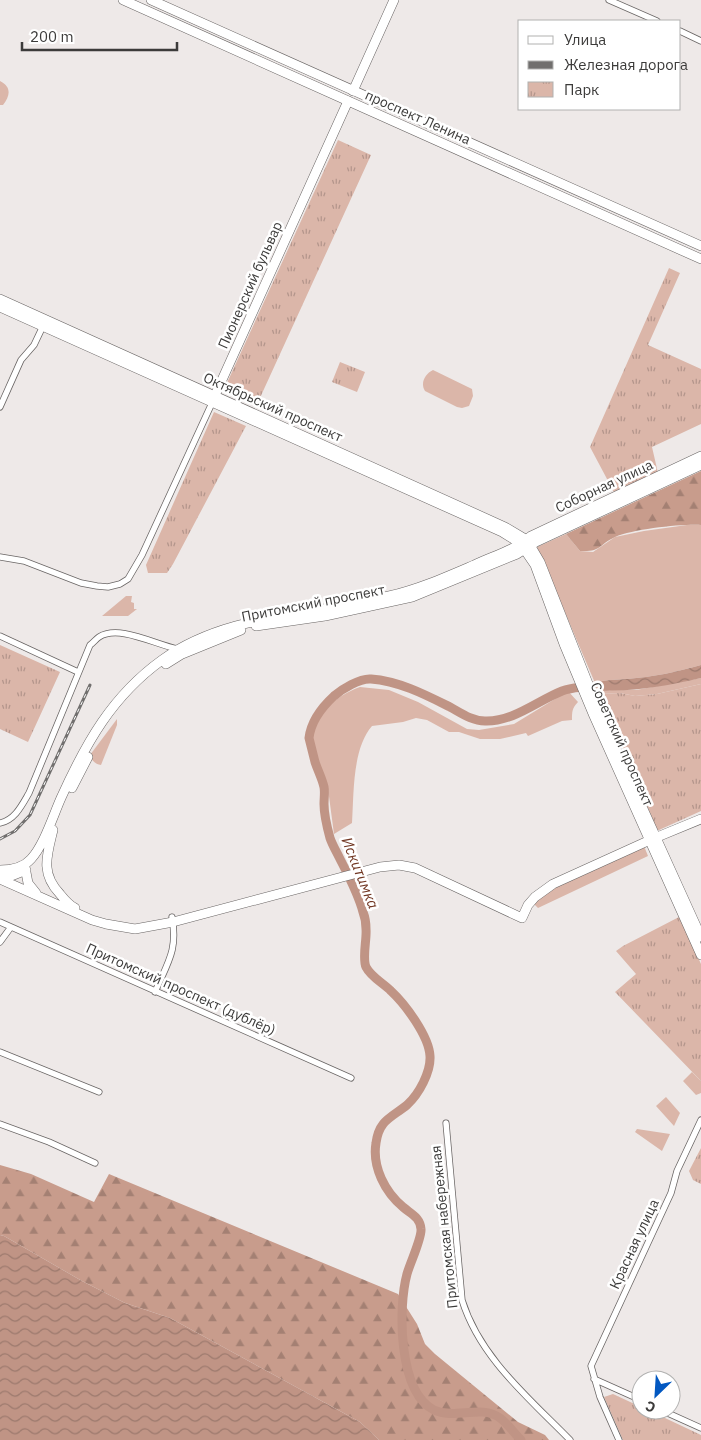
<svg xmlns="http://www.w3.org/2000/svg" width="701" height="1440" viewBox="0 0 701 1440" font-family="'IBM Plex Sans',sans-serif">
	<defs>
		<pattern id="forest-firs" width="22" height="20" patternUnits="userSpaceOnUse" patternTransform="scale(1.25)"><rect width="22" height="20" fill="#c89c8c"/><path d="M5 1l3.5 6h-7zM16 11l3.5 6h-7z" fill="#a48073"/></pattern>
		<pattern id="park-tufts" width="24" height="20" patternUnits="userSpaceOnUse" patternTransform="scale(1.25)"><rect width="24" height="20" fill="#dbb6a9"/><path d="M3 7l-1-3M5 7V3M7 7l1-3M15 17l-1-3M17 17v-4M19 17l1-3" fill="none" stroke="#b3958b"/></pattern>
		<pattern id="water-waves" width="16" height="10" patternUnits="userSpaceOnUse" patternTransform="scale(1.25)"><rect width="16" height="10" fill="#c09485"/><path d="M0 5q4-4 8 0t8 0" fill="none" stroke="#9d7a6e"/></pattern>
	</defs>
	<rect width="100%" height="100%" fill="#eee9e8"/>
	<!-- grass -->
	<path fill="#dbb6a9" d="M0,81C12,87 10,96 3,105H0Z
		M433,370L472,389L473,396L469,406L462,408L457,407L425,391C420,383 425,374 433,370Z
		M687,525H701V665C677,672 652,677 627,679C614,680 609,679 595,683L537,547L566,534L580,551L593,552L615,537L644,531Z
		M126,596H132L131,602L134,603V609H137L128,616H102Z
		M701,678V684L657,694L635,696L620,693L601,694L599,690H636Z
		M360,687L389,690L418,702L467,729L479,730L514,724L568,691L578,702C572,708 572,712 572,720L562,721L528,736L526,733L500,739H480L459,732H449L427,720L416,718L403,722L372,726C352,749 354,794 352,823L334,834L328,789L317,756L309,743C315,716 334,696 360,687Z
		M117,719V725L101,765C95,764 92,761 90,755Z
		M644,846L648,856L538,908L534,904L537,896Z
		M692,1072L701,1081V1093L696,1095L683,1081Z
		M666,1097L680,1113L674,1126L656,1106Z
		M637,1129L670,1134L662,1151L635,1132Z"/>
	<!-- forest -->
	<path fill="url(#forest-firs)" d="M701,471V525C681,524 634,529 615,537C598,545 602,552 580,551L566,534Z
		M0,1165L31,1174L94,1202L109,1174L398,1294L417,1324L425,1344L435,1354L518,1422L545,1435L549,1440H379L360,1422L170,1318L125,1303L82,1281L4,1236L0,1235Z"/>
	<!-- park -->
	<path fill="url(#park-tufts)" d="M338,140L371,155L259,400L226,385Z
		M669,268L680,273L648,345L701,369V424L652,447L658,473L615,494L590,447Z
		M340,362L365,372L357,392L332,382Z
		M214,412L246,426L173,564L167,573H148L146,565Z
		M0,645L60,672L28,742L0,729Z
		M701,684V811L659,830H657L601,694L620,693L635,696L657,694Z
		M679,917L701,964V1081L615,992L636,974L616,951L623,946Z
		M701,1148V1184L693,1180L689,1171Z
		M613,1394L641,1407V1410H648L701,1435V1440H623L604,1397Z"/>
	<!-- water -->
	<path fill="url(#water-waves)" d="M701,665V678C667,686 633,692 599,690L595,683C609,679 614,680 627,679C652,677 677,672 701,665Z
		M0,1235L4,1236L82,1281L125,1303L170,1318L360,1422L379,1440H0Z"/>
	<g fill="none" stroke-linecap="round" stroke-linejoin="round">
		<!-- river -->
		<path stroke="#c09485" stroke-width="9" d="M521,1440C514,1433 508,1424 500,1418C481,1404 455,1420 434,1410C398,1392 398,1307 407,1274C410,1263 422,1238 421,1229C420,1217 411,1214 403,1207C385,1192 372,1167 376,1143C379,1120 391,1118 407,1105C419,1094 431,1072 430,1056C429,1036 405,1004 391,991C383,983 371,977 366,967C362,958 367,939 366,929C366,923 365,917 363,912C358,893 348,875 339,857C336,851 332,844 330,838C327,827 324,815 324,804C324,798 325,792 324,787C322,778 318,771 315,762C313,754 311,746 309,738C311,721 322,707 334,696C342,689 360,678 371,679C399,681 426,695 450,707C461,713 472,721 485,721C513,722 537,701 562,691C573,687 596,686 607,686"/>
		<!-- street casing -->
		<g stroke="#696564" stroke-width="7">
			<path id="street" d="M609,0L657,21
				M680,31L701,41
				M0,407L21,360L34,345L43,326
				M0,557L24,561L81,583L97,586L108,587L120,584L128,579L142,555L212,403
				M0,636L78,672
				M0,823C15,820 22,805 29,793L90,645C93,643 96,639 99,637C119,624 156,645 178,649
				M0,922L351,1078
				M0,942L11,927
				M155,992C168,962 178,950 172,917
				M0,1052L99,1092
				M446,1123L462,1300C480,1358 529,1398 570,1440
				M0,1124L49,1142L95,1163
				M594,1379L641,1400
				M661,1410L701,1428
				M619,1440L600,1397L591,1366L671,1193L677,1171L701,1120"/>
		</g>
		<!-- secondary casing -->
		<g stroke="#696564" stroke-width="10">
			<path id="secondary" d="M353,91L394,0
				M212,402L348,101
				M256,626L325,616L412,597L517,554L536,542L701,465
				M166,664L182,654L241,630
				M72,788L88,757
				M53,830C47,855 40,873 60,894C64,899 69,905 75,908
				M25,867L28,883L36,893
				M0,870C11,870 23,868 31,859C44,845 53,816 61,798C86,743 112,696 162,660C209,626 267,618 323,609C345,606 367,601 389,596C419,589 446,577 474,565C493,556 515,550 531,536L701,456
				M0,875L11,876L26,870
				M0,879L92,920L106,924L135,929L173,922L380,867L399,865L415,868L522,918L528,905L535,897L553,884L650,840L701,819"/>
		</g>
		<!-- primary casing -->
		<g stroke="#696564" stroke-width="10">
			<path id="primary" d="M123,0L701,259
				M151,0L701,246
				M0,299L505,527L527,540L540,562L600,714L701,937
				M0,307L502,532L520,543L535,565L564,644L594,716L701,955"/>
		</g>
		<!-- street -->
		<use href="#street" stroke="#fff" stroke-width="5.5"/>
		<!-- secondary -->
		<use href="#secondary" stroke="#fff" stroke-width="9"/>
		<!-- primary -->
		<use href="#primary" stroke="#fff" stroke-width="9"/>
		<!-- rail casing -->
		<g stroke="#716f6e" stroke-width="3">
			<path id="rail" d="M0,839L15,831L30,815L90,685"/>
		</g>
		<!-- rail -->
		<use href="#rail" stroke="#fff" stroke-width="1" stroke-dasharray="4" stroke-linecap="butt"/>
	</g>
	<g text-anchor="middle" stroke-width="5" stroke-linejoin="round" paint-order="stroke">
		<!-- street labels -->
		<g font-size="14" fill="#3c3b3a" stroke="#fff">
			<text transform="translate(418 117) rotate(24)" y="5">проспект Ленина</text>
			<text transform="translate(250 285) rotate(-66)" y="5">Пионерский бульвар</text>
			<text transform="translate(273 407) rotate(24)" y="5">Октябрьский проспект</text>
			<text transform="translate(604 486) rotate(-25)" y="5">Соборная улица</text>
			<text transform="translate(313 603) rotate(-11)" y="5">Притомский проспект</text>
			<text transform="translate(622 744) rotate(66)" y="5">Советский проспект</text>
			<text transform="translate(181 989) rotate(24)" y="5">Притомский проспект (дублёр)</text>
			<text transform="translate(444 1227) rotate(-96)" y="5">Притомская набережная</text>
			<text transform="translate(634 1244) rotate(-65)" y="5">Красная улица</text>
		</g>
		<!-- water labels -->
		<g font-size="15" font-style="italic" fill="#723824" stroke="#fff">
			<text transform="translate(360 873) rotate(68)" y="5">Искитимка</text>
		</g>
	</g>
	<!-- legend -->
	<rect x="518" y="20" width="162" height="90" fill="#ffffff" stroke="#b1b1b0"/>
	<rect x="528" y="36" width="25" height="8" fill="#ffffff" stroke="#b1b1b0"/>
	<text x="564" y="45" font-size="15" fill="#3c3b3a">Улица</text>
	<rect x="528" y="61" width="25" height="8" fill="#716f6e" stroke="#b1b1b0"/>
	<text x="564" y="70" font-size="15" fill="#3c3b3a">Железная дорога</text>
	<rect x="528" y="82" width="25" height="15" fill="url(#park-tufts)" stroke="#b1b1b0"/>
	<text x="564" y="95" font-size="15" fill="#3c3b3a">Парк</text>
	<!-- north arrow -->
	<g transform="translate(656 1395) rotate(205)"><circle r="24" fill="#ffffff" stroke="#b1b1b0"/>
	<path d="M0-4L9 19L0 12L-9 19Z" fill="#0258c1"/>
	<text y="-8" font-size="14" font-weight="bold" text-anchor="middle" fill="#3c3b3a">С</text>
	</g>
	<!-- scale -->
	<path d="M22 42v8h155v-8" fill="none" stroke="#3c3b3a" stroke-width="2.5"/>
	<text x="30" y="42" font-size="15" fill="#3c3b3a" stroke="#ffffff" stroke-width="4" paint-order="stroke">200 m</text>
</svg>
